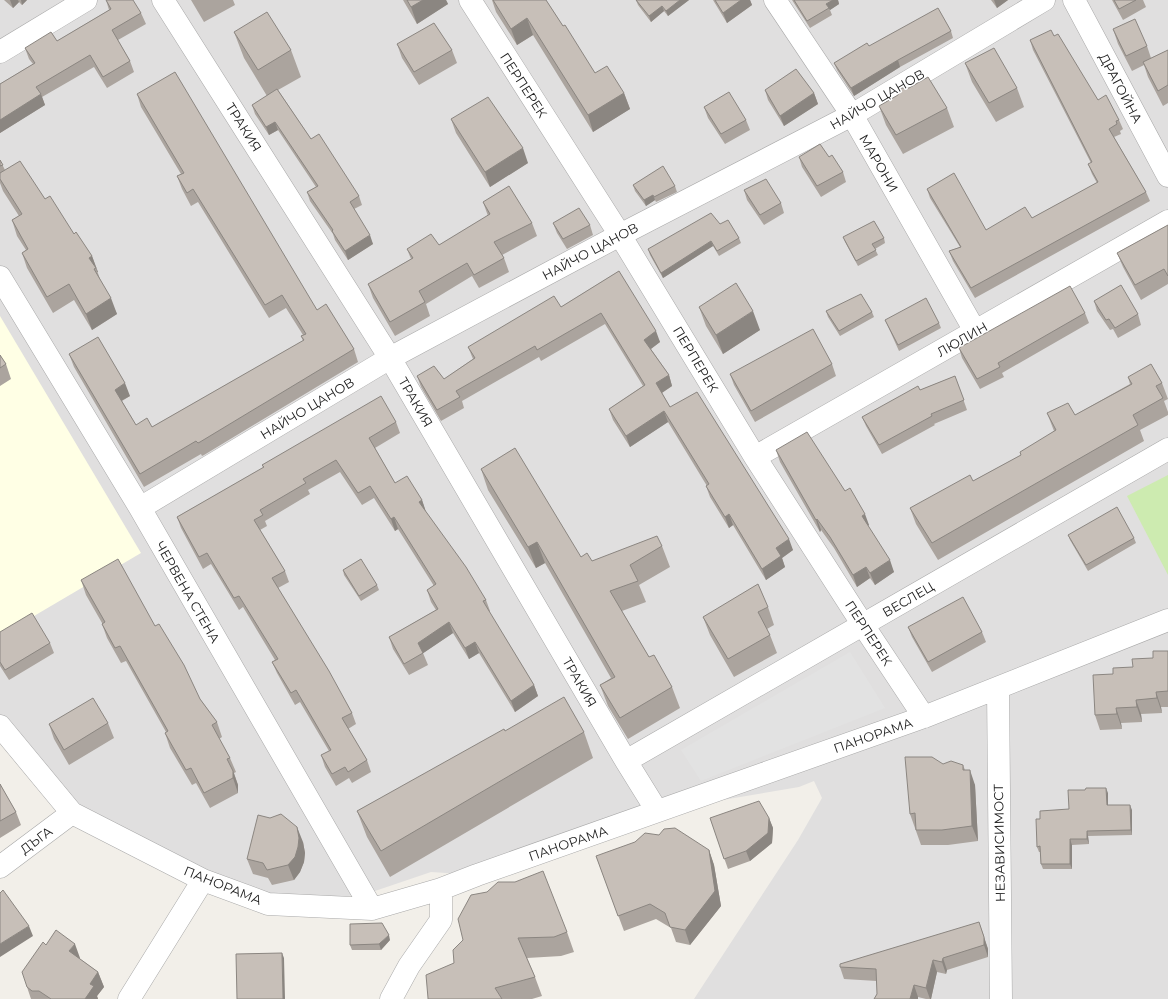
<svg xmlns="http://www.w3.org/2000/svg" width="1168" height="999" viewBox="0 0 1168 999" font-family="Montserrat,sans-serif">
	<rect width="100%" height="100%" fill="#f2efe9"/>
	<!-- residential -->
	<path fill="#e0dfdf" d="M0,0H1168V999H694L798,840L822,798L814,781L799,787L657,811L477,875L431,872L372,892L301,904L203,880L72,813L0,726Z"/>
	<!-- education -->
	<path fill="#ffffe5" d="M0,316L141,553L0,636Z"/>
	<!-- grass -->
	<path fill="#cdebb0" d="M1168,475V575L1127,496Z"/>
	<!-- parking -->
	<path fill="#e2e2e2" d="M850,652L885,708L701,781L681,750Z"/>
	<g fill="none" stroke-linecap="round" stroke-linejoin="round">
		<!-- minor casing -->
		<g stroke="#a9a9a9" stroke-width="23">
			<path id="minor" d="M163,0L390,358L626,761L657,811
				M470,0L620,235L755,457L863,625L924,717
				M775,0L852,115L975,331
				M1074,0L1168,176
				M0,52L86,0
				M0,277L140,508L372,909
				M755,457L1168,221
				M140,508L390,358L620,235L852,115L1044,0
				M998,688L1001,999
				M0,726L72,813L203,880L268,904L372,909L441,889L477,875L924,717L1168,620
				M626,761L1168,449
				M0,867L72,813
				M129,999L203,880
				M391,999L409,966L441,920V889"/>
		</g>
		<!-- minor -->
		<use href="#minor" stroke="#fff" stroke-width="22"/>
	</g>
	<!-- wall -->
	<path fill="#aba49e" d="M4,0H27L22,5L19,2L13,8Z
		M106,0L141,13L146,24L118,40L130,61L134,72L107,88L94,67L42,97L45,105L0,133V84L33,64L29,59L25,48L57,41L109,10Z
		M191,0H233L235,5L204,22Z
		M403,0H446L448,4L417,24Z
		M492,0H546L563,26L595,73L624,93L630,109L593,132L533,35L517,45L496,12Z
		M636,0H689L668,16L664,11L651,22L638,5Z
		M713,0H750L752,5L727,23Z
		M792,0H838L839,4L830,10L832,15L810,28Z
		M991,0H1008L997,8Z
		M1112,0H1143L1146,7L1123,20Z
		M1113,29L1147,46L1151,58L1168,50V103L1163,106L1148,77L1144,65L1132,71L1118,44Z
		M951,31L953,38L900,67L854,96L837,70L834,63L869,46Z
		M234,32L291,50L301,77L278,90L311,139L359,196L362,205L354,209L373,244L348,260L335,240L333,234L310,201L307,192L316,187L278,130L269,135L255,114L252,105L267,96L244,58Z
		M1054,36L1098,100L1119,120L1123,129L1120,131L1121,134L1114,137L1146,192L1150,201L975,298L953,261L949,251L960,247L930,198L927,189L986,230L1032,218L1097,183L1092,174L1088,164L1091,163L1033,50L1030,40Z
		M397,44L452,50L457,63L419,85L402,58Z
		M965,63L1017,88L1024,107L996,122L972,82Z
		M765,90L814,93L818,104L784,126L768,100Z
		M137,94L317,310L354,349L358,362L204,455L202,456L201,454L144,487L74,367L69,354L130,396L122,401L136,425L152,427L303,341L301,336L303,335L286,308L269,318L198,202L191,206L182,189L177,176L181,174L141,107Z
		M879,106L947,108L954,127L903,154L886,125Z
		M704,107L746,120L750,130L725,144L708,118Z
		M451,119L528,163L490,187L456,133Z
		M799,157H829L843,172L846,182L821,197L802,167Z
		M0,160L5,170L45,199L92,256L100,279L117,314L92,330L74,300L53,313L27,268L22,253L26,250L17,236L12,220L19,216L3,191L0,183Z
		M633,185L675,186L677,192L656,202L655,200L646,206L635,191Z
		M744,190L781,203L784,213L764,225L747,200Z
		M483,202L532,223L537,236L502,255L504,258L509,272L479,288L472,276L426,304L430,316L395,336L373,298L368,284L411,259L407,249L439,245L488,216Z
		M553,223L590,225L593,235L567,249L557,233Z
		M720,224L739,238L741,243L719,256L713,246L663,278L650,255L648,249Z
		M1168,225V284L1141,300L1123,267L1117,253Z
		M843,237L884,238L885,243L875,249L878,255L858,266L845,242Z
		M619,271L660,342L651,349L669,375L672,386L662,393L670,407L793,550L782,558L785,567L766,580L733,525L729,528L710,497L706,486H707L668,422L630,447L613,420L609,409L643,386L605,324L541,361L539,357L462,401L464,408L441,421L421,387L417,376L444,379L473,359L468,347L561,307Z
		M1094,301L1138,314L1141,325L1118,338L1113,329L1110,330L1097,311Z
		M699,307L760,330L723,354L706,326Z
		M826,311L872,312L874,317L840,336L828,317Z
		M1085,313L1089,323L1002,373L1004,377L980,389L962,358L959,348Z
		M885,320L939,323L941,328L899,351Z
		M0,355L6,364L11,379L0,386Z
		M832,364L836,376L755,422L734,385L730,374Z
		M955,376L967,410L934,424L935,425L882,454L866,426L862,417L920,390Z
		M1128,377L1162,383L1168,399L1164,401L1168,412V415L1140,430L1144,441L938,560L916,524L910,508L973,481L1021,455L1054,431L1047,413L1075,415L1130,384Z
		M396,422L400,433L375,448L395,483L422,500L426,512L486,600L490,611L489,612L534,685L538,696L515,712L479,653L469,659L453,633L423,653L428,665L409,675L393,649L389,637L436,610L431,602L427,590L434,586L398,529L395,531L374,498L362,505L340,472L308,490L310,494L265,521L267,526L260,530L285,571L289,582L278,588L352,713L356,724L348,729L367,760L371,772L352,783L349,778L336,786L325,767L321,755L329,751L300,702L295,705L277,673L272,662L275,660L243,607L239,610L211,564L203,569L181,528L177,517L263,468L262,465Z
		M776,450L845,491L869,525L868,526L894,572L875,585L870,578L857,587L834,548L821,530L820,532L780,462Z
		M481,469L581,557L592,561L662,546L670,567L639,585L646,602L622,611L649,657L672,687L680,708L628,739L608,706L600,685L611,678L545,563L536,568L488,490Z
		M1068,535L1134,538L1136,543L1088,571L1070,540Z
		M343,570L377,585L379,590L361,601L344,575Z
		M81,580L155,626L200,699L217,722L222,737L219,739L230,758L236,772L234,773L238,785V793L210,808L196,783L192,785L170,748L165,733L166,732L126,661L121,663L107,638L102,624V623L86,595Z
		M768,607L774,625L767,629L770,635L777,653L734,677L710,635L703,617Z
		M908,627L982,632L986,642L932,672L912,637Z
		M0,632L50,643L54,653L9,680L0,666Z
		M1168,651V707H1161L1162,713L1141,714L1142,722L1121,723L1122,729L1100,730L1095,715L1113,674L1133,667Z
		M108,723L114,738L69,765L54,739L49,724Z
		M505,731L584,732L593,758L390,877L367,837L357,811Z
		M943,764L963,765L965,770L975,785L978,841L948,845H921L910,814Z
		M0,784L16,812L21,825L0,838Z
		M1108,793V805L1132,810V835L1088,836L1089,844L1072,845V869H1043L1041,864L1040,852H1039L1037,847L1069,809Z
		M710,818H769L773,828L772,843L750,861L728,869Z
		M303,842L305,853L304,862L300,872L294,880L272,885L268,878L253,874L247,859Z
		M709,850L714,865L721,906L690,945L676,942L671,928L656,919L624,931L596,856Z
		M567,932L574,952L561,956L527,958L535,977L542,996L532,999H428L454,963L463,940Z
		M983,934L988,949V957L947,970L946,974L937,972L931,999H926L918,997V999H874L877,994V981L844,979L840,967Z
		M390,940L381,950H352L350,945Z
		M46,945L80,958V959L98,972L104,987L97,996L98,999H31L27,987Z"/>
	<!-- shaded-wall -->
	<path fill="#8b8681" d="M10,0H18L19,2L13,8Z
		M21,0H27L22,5Z
		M423,0H446L448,4L417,24L411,7Z
		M680,0H689L668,16L666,11Z
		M741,0H750L752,5L727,23L723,13Z
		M833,0H838L839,4L830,10L826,4Z
		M994,0H1008L997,8Z
		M662,6L664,11L651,22L649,16Z
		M527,18L533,35L517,45L511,29Z
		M898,60L900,67L854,96L851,88Z
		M624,93L630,109L593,132L588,115Z
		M814,93L818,104L784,126L780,116Z
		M41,94L45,105L0,133V120Z
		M275,122L278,130L269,135L266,127Z
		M523,148L528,163L490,187L485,172Z
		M653,195L655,200L646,206L644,200Z
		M370,235L373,244L348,260L345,251Z
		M711,241L713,246L663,278L661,273Z
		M92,256L98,272H97L96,268L89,258Z
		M111,298L117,314L92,330L86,314Z
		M753,311L760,330L723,354L716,335Z
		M656,331L660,342L648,351L644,340Z
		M669,375L672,386L660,394L656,383Z
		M125,383L130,396L119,402L115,390Z
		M664,411L668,422L630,447L626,436Z
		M422,500L426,512L419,502Z
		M729,514L733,525L729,528L725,517Z
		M865,514L869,525L866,527L862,516Z
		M394,517L398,529L395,531L391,519Z
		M817,519L821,530L820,532L816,520Z
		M789,539L793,550L782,558L785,567L766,580L762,569L776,548Z
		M537,542L545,563L536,568L528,547Z
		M890,560L894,572L875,585L870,573Z
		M866,567L870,578L857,587L853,575Z
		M449,622L453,633L422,654L418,643Z
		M475,642L479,653L469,659L465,648Z
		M534,685L538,696L515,712L511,701Z
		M1156,692L1161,707L1162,713L1157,698Z
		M1136,700L1141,714L1142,722L1137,707Z
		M1116,708L1121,723L1122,729L1117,714Z
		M970,770L975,785L978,841L972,826Z
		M233,771L238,785V793L233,778Z
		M1106,788L1108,793V811L1107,805Z
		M1130,805L1132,810V835L1131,830Z
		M769,818L773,828L772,843L750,861L746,851Z
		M297,827L303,842L305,853L304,862L300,872L294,880L288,865Z
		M1087,831L1088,836L1089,844L1087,839Z
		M1070,839L1072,845V869L1070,864Z
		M709,850L714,865L721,906L690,945L685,930Z
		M979,922L988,949V957L984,945Z
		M29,926L33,936L0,957V944Z
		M389,935L390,940L381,950L379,944Z
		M75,944L80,958L75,966L69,951Z
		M282,953L284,958L285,999H283Z
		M943,958L947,970L946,974L942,962Z
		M933,960L937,972L931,999H930L926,988Z
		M98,972L104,987L97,996L98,999H85L90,984Z
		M914,985L918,997V999H910Z"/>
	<!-- building -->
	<path fill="#c7bfb8" stroke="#8b8681" d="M106,0H133L141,13L112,30L130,61L103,77L90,55L36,87L41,94L0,120V84L35,63L25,48L51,32L57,41L111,9Z
		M407,0H423L411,7Z
		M493,0H546L563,26L565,25L595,73L607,66L624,93L588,115L527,18L511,29Z
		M636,0H680L666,11L662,6L649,16Z
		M715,0H741L723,13Z
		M794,0H833L826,4L829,8L807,21Z
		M1114,0H1136L1119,9Z
		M938,8L951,31L898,60L851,88L834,63L867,43L869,46Z
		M267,12L291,50L258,70L234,32Z
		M1135,19L1147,46L1126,56L1113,29Z
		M434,23L452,50L414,72L397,44Z
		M1051,30L1054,36L1058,34L1098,100L1106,95L1119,120L1116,121L1117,124L1109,129L1146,192L971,288L949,251L961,247L927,189L954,173L986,230L1025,207L1032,218L1098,182L1088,164L1092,162L1030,40Z
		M994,48L1017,88L989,103L965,63Z
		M1168,50V85L1158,91L1143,62Z
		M796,69L814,93L780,116L765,90Z
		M175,72L317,310L326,304L354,349L200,442L198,443L196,441L140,474L69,354L98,337L125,383L115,390L136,425L147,418L152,427L304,340L301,336L306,334L282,295L265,305L193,189L187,193L177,176L184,173L137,94Z
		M928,77L947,108L896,135L879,106L898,95L899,88H909Z
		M277,89L311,139L319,134L359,196L350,202L370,235L345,251L332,231L333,230L307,192L318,186L275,122L266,127L252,105Z
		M729,92L746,120L721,134L704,107Z
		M488,97L523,148L485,172L451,119Z
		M820,144L829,157L832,155L843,172L817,186L799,157Z
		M0,160L3,165L0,166Z
		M20,161L45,199L50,196L74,234L76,232L92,256L89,258L96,268L94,269L111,298L86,314L69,284L47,297L22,253L28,249L12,220L22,214L0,179V173Z
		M663,166L675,186L654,197L653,195L644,200L633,185Z
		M766,179L781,203L760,215L744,190Z
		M509,186L532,223L494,242L504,258L474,275L467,263L419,291L425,302L390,322L368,284L413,258L407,249L431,234L439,245L490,214L483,202Z
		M579,208L590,225L563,239L553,223Z
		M711,213L720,224L728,220L739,238L717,251L711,241L661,273L648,249Z
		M874,221L884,238L872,244L876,250L856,261L843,237Z
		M1168,225V276L1164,269L1135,285L1117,253Z
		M619,271L656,331L644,340L669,375L656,383L670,407L697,392L789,539L776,548L781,556L762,569L729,514L725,517L706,486L709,484L664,411L626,436L609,409L645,385L601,313L537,350L535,346L456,391L460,397L437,410L417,376L434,366L444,379L475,358L468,347L554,296L561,307Z
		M736,283L753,311L716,335L699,307Z
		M1121,285L1138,314L1115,328L1109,319L1106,320L1094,301Z
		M1070,286L1085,313L998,363L1000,367L977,379L959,348Z
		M861,294L872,312L839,331L826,311Z
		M926,298L939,323L898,345L885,320Z
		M813,329L832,364L751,411L730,374Z
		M0,355L6,364L0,368Z
		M1151,364L1162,383L1156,386L1163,398L1133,415L1138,425L932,543L910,508L970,475L973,481L1021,455L1020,452L1056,430L1047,413L1068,403L1075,415L1132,384L1128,377Z
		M955,376L964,400L931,414L932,416L879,445L862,417L918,386L920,390Z
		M381,396L396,422L369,438L395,483L407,476L422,500L419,502L466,567L486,600L483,601L534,685L511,701L475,642L465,648L449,622L418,643L423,653L404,664L389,637L438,609L427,590L436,584L394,517L391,519L370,486L358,493L336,460L303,479L306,483L260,510L263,515L254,520L285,571L272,578L329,671L352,713L342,718L367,760L348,772L345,767L332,774L321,755L331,750L296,690L291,693L272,662L278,659L239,596L234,598L207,553L199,557L177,517L264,467L262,465Z
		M807,432L845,491L850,488L865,514L862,516L890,560L870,573L866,567L853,575L830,537L817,519L816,520L776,450Z
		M515,448L581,557L587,553L592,561L657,536L662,546L630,565L638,581L610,591L649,657L654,655L672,687L620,718L600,685L615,677L537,542L528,547L481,469Z
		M1117,507L1134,538L1086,565L1068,535Z
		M118,559L155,626L159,624L184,665L200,699L217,722L212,725L230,758L227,759L233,771V778L204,793L191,768L186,770L165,733L168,731L120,646L115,648L102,624L105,622L81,580Z
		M361,559L377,585L359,596L343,570Z
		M758,584L768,607L758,612L770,635L728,659L703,617Z
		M963,597L982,632L928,662L908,627Z
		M32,613L50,643L5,670L0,662V632Z
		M1153,651H1168V691L1156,692L1157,698L1136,700L1137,707L1116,708L1117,714L1095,715L1093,675L1113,674V668L1133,667L1132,659L1153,658Z
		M564,697L584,732L381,851L357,811L504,729L505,731Z
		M93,698L108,723L64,750L49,724Z
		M905,757H932L943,764L951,761L963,765V770H970L972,826L942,830H916L915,813L910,814Z
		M0,784L16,812L0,821Z
		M1086,788H1106L1107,805H1130L1131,830L1087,831V839H1070V864H1041L1040,846L1037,847L1036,819H1040V811L1069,809L1068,790H1085Z
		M759,801L769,818L768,833L746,851L724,859L710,818Z
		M281,814L297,827L299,838L298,847L295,857L288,865L267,870L263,863L247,859L258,815L270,818Z
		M675,828L709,850L715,891L685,930L670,927L665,913L650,904L618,916L596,856L635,842L645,833L659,835L664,829Z
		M543,871L567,932L554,937L518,938L535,977L495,988L502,999H428V998L426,975L454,963L453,950L463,940L458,919L471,895L487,892L498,882H515Z
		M3,890L29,926L0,944V893Z
		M979,922L984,937V945L943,958L942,962L933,960L926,988L914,985L910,999H874L877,994L876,969L840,967V964Z
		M382,923L389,935L379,944L350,945V924Z
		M56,930L75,944L69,951L98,972L90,984L94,986L85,999H51L39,991H32L27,987L22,972L43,942L46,945Z
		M282,953L283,999H237L236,954Z"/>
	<g text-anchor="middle" stroke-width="3" stroke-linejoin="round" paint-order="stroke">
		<!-- street labels -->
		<g font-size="13" fill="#222" stroke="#fff">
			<text transform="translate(524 85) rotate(57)" y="5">ПЕРПЕРЕК</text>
			<text transform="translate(1121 88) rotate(62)" y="5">ДРАГОЙНА</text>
			<text transform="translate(877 99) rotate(-30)" y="5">НАЙЧО ЦАНОВ</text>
			<text transform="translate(244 127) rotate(58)" y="5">ТРАКИЯ</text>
			<text transform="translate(879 163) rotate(60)" y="5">МАРОНИ</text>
			<text transform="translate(590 251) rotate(-28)" y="5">НАЙЧО ЦАНОВ</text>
			<text transform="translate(962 339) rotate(-30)" y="5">ЛЮЛИН</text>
			<text transform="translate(696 359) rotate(59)" y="5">ПЕРПЕРЕК</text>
			<text transform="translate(416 402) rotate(60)" y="5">ТРАКИЯ</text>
			<text transform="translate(307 408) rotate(-31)" y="5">НАЙЧО ЦАНОВ</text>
			<text transform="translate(188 592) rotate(60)" y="5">ЧЕРВЕНА СТЕНА</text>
			<text transform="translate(908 599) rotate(-30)" y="5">ВЕСЛЕЦ</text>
			<text transform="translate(869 633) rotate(57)" y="5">ПЕРПЕРЕК</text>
			<text transform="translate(580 682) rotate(60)" y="5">ТРАКИЯ</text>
			<text transform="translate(873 735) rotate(-19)" y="5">ПАНОРАМА</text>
			<text transform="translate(36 840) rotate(-37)" y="5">ДЪГА</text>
			<text transform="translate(568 843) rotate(-19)" y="5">ПАНОРАМА</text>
			<text transform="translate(999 843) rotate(-91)" y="5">НЕЗАВИСИМОСТ</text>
			<text transform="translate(223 885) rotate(22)" y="5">ПАНОРАМА</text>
		</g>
	</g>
</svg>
